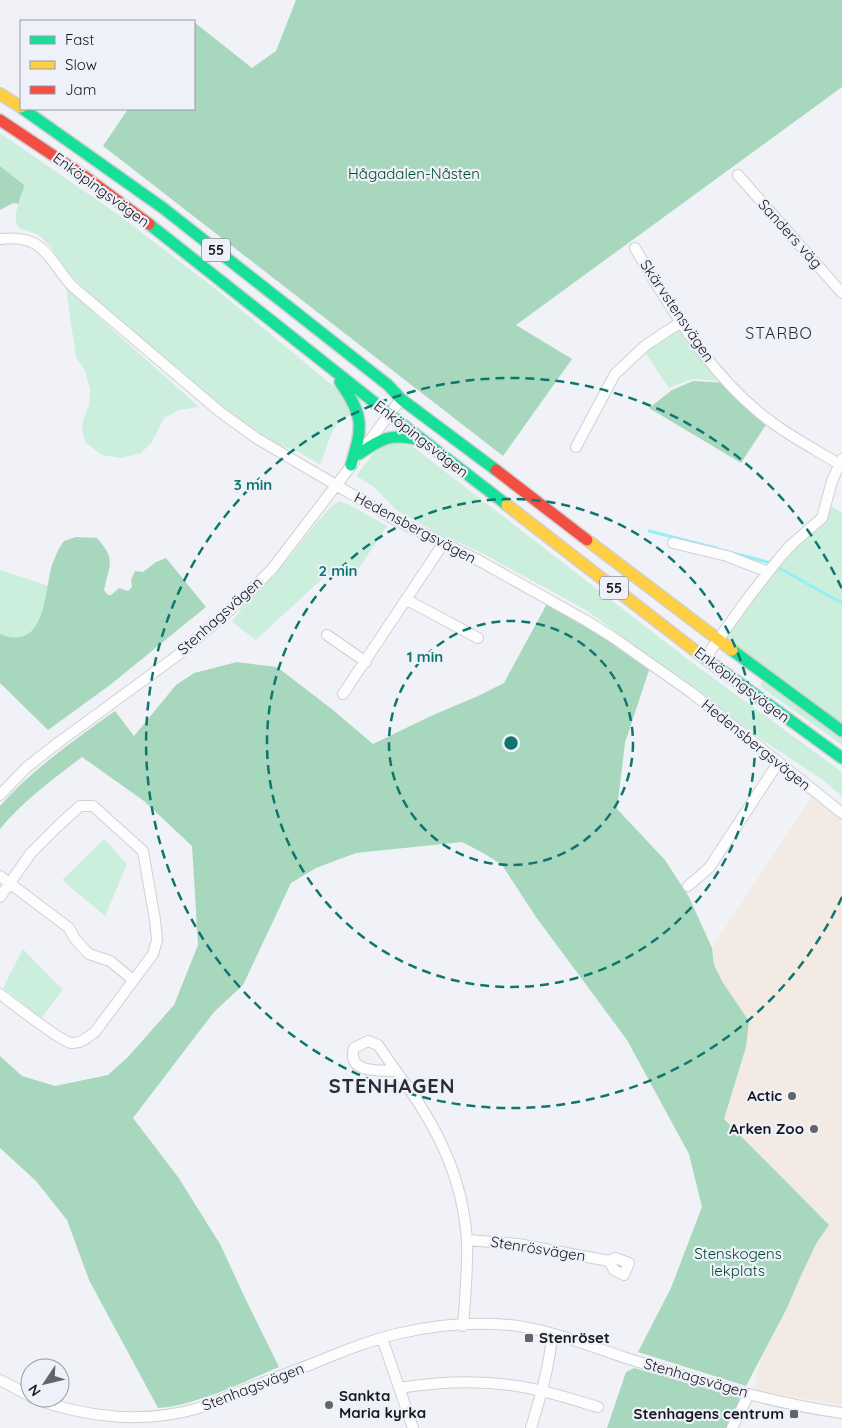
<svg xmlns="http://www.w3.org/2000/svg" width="842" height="1428" viewBox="0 0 842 1428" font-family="Quicksand,sans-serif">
	<rect width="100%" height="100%" fill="#f1f2f7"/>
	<!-- commercial -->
	<path fill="#f3eae3" d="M815,792L842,813V1405L756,1391L757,1372L762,1358L816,1244L829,1225L724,1119L746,1047L749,1022L723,983L714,965L712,948Z"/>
	<!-- green -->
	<path fill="#cbefdc" d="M0,133L116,213L217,290L338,390L353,414C330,422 329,444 321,463L319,464L299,452L278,445L263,437L222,408L92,296L68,272L49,245L39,235L19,228C9,214 24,199 24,185L0,166Z
		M66,288L199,407L179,410L164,418L152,442L141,453L121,458L102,455L85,442L82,429L83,420L89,405L90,389L85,371L76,357Z
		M680,325L724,381L692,379L669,388L644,351Z
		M386,442L412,446L690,661L842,772V796L820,778L761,739L586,610L476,550L439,534L396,510L373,486L356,476L374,453Z
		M339,501L348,504L387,526L357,571L346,578L326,575L256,640L232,622C249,598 271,578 290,556C306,538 319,515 339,501Z
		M830,505L842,513V723L722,635L768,572Z
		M0,570L49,586C43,613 36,648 0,634Z
		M764,681L842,738V745L761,687V683Z
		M104,839L127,864L105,916L62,880Z
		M23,949L63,990L41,1018L3,988Z"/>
	<!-- forest -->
	<path fill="#a7d7bd" d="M296,0H842V87L516,325L572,359L503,456L103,146L128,109H194V22L252,68L276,51Z
		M0,166L24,185C24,192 19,197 19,204L13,203L0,210Z
		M693,381L730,383L769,420L741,463L649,408L672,390Z
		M76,537L97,538C117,560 109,565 104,590L108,595H111L119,588L128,591L132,587L131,580L135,571L143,572L156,562L166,558L206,607L110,685L48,730L0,683V634C46,652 44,593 52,565C55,557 59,547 64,541Z
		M549,600L650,667L625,743L617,809L665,860L689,897L712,948L714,965L723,983L749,1021L746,1047L724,1119L829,1225L816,1244L799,1280L787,1308L746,1386L638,1352L671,1288L702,1207L689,1154L627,1040L536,917L502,865L485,854L462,842L356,853L316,868L291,883L243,985L214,1012L133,1118L178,1177L220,1244L245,1298L279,1367C243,1382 197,1405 158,1408L89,1280L67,1220L36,1181L0,1148V1056L22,1076L55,1086L108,1075L128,1057L174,1005L198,945L192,846L144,801L82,757C53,779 23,801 0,829V806C33,769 74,740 115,711L134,736L176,685L194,673L237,662L277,667L333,710L373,744L431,716L478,696L504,683Z
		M634,1368L739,1398L742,1406L732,1428H607L626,1372Z"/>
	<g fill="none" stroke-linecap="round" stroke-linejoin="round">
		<!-- stream -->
		<path stroke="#95eff6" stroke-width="3" d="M649,531L716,548
			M729,552L771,563
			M779,568L842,603"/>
		<!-- street casing -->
		<g stroke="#cfd0d4" stroke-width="12">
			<path id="street" d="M738,175L842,293
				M0,239C45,234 47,258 72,286L219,411L256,438L392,518L478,560L585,620L611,636L692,693L842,813
				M635,248C672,312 715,383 777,426C797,440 818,451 839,464
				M367,444L401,399
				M576,447L615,374L646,345L681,322
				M673,543L727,556L768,572
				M407,600L478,638
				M327,635L366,662
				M705,658L748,598L781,556L792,544L822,518L832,481L842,459
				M343,694L443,544
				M0,795L27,767L59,742L178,655L237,604L272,569L354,462
				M0,876L69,928L75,939L89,954L110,961L133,980
				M688,886L709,868L778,763
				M0,897L31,853L57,827L80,806H93L143,851L155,920L157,940L153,954L95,1032C88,1037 81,1044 71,1043C60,1041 12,1003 0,994
				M396,1071L378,1045L368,1041L354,1048C347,1074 379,1070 396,1071C435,1122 463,1176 467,1241C468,1270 465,1298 463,1326
				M467,1240L518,1244L609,1261L614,1270L624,1275L629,1263L615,1258L609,1261
				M382,1338L413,1428
				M0,1380L30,1396
				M399,1388C437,1382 478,1380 517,1386C545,1390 571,1399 598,1407
				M33,1398C86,1418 144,1424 199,1408C237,1393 274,1378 312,1364C341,1352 370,1340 401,1333C435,1325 475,1322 510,1325C549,1329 589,1346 626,1358C696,1380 769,1403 842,1413
				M531,1428C540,1398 550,1365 552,1334
				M732,1428L749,1394"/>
		</g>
		<!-- fast casing -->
		<g stroke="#cfd0d4" stroke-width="14">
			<path id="fast" d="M23,109L163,208L388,385L401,399L496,470
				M149,224L389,414L507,505
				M340,382C364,416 363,426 351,465
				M359,454C382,438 391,433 419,440
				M732,650L842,731
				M698,653L842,758"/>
		</g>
		<!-- slow casing -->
		<g stroke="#cfd0d4" stroke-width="14">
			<path id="slow" d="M0,94L21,107
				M507,505L698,653
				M587,540L732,650"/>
		</g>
		<!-- jam casing -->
		<g stroke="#cfd0d4" stroke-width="14">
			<path id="jam" d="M0,120L84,176L149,224
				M496,470L587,540"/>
		</g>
		<!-- street -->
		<use href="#street" stroke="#fdfdfe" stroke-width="10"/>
		<!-- fast -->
		<use href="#fast" stroke="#16e098" stroke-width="11"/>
		<!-- slow -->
		<use href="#slow" stroke="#ffcf43" stroke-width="11"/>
		<!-- jam -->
		<use href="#jam" stroke="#f24e42" stroke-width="11"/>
	</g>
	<!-- distance rings -->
	<g fill="none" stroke="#0f766e" stroke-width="2.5" stroke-dasharray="9 6">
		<circle cx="511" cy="743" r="122"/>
		<circle cx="511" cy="743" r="244"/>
		<path d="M842 897A365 365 0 1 1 842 589"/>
	</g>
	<!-- markers -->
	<g fill="#646569" stroke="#eef1fa" stroke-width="2">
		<circle cx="792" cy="1096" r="5"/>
		<circle cx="814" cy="1129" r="5"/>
		<rect x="524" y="1333" width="10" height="10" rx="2.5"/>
		<circle cx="329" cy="1405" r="5"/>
		<rect x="789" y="1409" width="10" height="10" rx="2.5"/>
	</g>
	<g text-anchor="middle" stroke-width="4.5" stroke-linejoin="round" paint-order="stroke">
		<!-- shield labels -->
		<g fill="#eef1fa" stroke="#585a5f" stroke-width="1">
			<rect x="202" y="238.5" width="28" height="23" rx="4"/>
			<rect x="600" y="576.5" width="28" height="23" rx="4"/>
		</g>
		<g font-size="14" font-weight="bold" fill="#18191c">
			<text x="216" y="255">55</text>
			<text x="614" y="593">55</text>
		</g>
		<!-- park labels -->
		<g font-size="15" fill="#004929" stroke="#eef1fa">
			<text x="414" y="179">Hågadalen-Nåsten</text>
			<text x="738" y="1259">Stenskogens<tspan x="738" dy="17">lekplats</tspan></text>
		</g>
		<!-- street labels -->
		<g font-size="15" fill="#18191c" stroke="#eef1fa">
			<text transform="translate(101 190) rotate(36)" y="5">Enköpingsvägen</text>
			<text transform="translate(790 234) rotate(48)" y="5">Sanders väg</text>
			<text transform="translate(677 311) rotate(56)" y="5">Skärvstensvägen</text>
			<text transform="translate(421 439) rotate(38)" y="5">Enköpingsvägen</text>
			<text transform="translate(415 528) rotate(28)" y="5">Hedensbergsvägen</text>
			<text transform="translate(220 616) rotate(-42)" y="5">Stenhagsvägen</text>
			<text transform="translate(742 685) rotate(37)" y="5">Enköpingsvägen</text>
			<text transform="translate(756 745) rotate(39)" y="5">Hedensbergsvägen</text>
			<text transform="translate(538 1249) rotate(9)" y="5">Stenrösvägen</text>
			<text transform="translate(696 1378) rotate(16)" y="5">Stenhagsvägen</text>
			<text transform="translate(253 1387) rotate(-21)" y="5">Stenhagsvägen</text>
		</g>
		<!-- poi labels -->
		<g font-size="15" font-weight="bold" fill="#18191c" stroke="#eef1fa" text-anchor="end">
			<text x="782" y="1101">Actic</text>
			<text x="804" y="1134">Arken Zoo</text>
			<text x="539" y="1343" text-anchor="start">Stenröset</text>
			<text x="339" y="1401" text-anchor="start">Sankta<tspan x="339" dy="17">Maria kyrka</tspan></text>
			<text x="784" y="1419">Stenhagens centrum</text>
		</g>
		<!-- neighbourhood labels -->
		<g font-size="16" letter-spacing="1" fill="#292c32" stroke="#eef1fa">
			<text x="779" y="339">STARBO</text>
		</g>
		<!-- district labels -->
		<g font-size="20" font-weight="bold" letter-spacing="1" fill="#292c32" stroke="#eef1fa">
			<text x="392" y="1093">STENHAGEN</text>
		</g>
	</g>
	<circle cx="511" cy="743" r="8" fill="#0f766e" stroke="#eef1fa" stroke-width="2.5"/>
	<g font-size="15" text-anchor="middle" font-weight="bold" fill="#0f766e" stroke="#eef1fa" stroke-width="4.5" stroke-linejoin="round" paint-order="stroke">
		<text x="253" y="490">3 min</text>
		<text x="338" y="576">2 min</text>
		<text x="425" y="662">1 min</text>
	</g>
	<!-- legend -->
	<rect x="20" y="20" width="175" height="90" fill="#eef1fa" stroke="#989ba1"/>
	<rect x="30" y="36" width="25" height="8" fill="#16e098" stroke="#989ba1"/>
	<text x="65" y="45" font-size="15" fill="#18191c">Fast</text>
	<rect x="30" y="61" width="25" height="8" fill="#ffcf43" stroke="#989ba1"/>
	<text x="65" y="70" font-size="15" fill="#18191c">Slow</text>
	<rect x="30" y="86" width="25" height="8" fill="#f24e42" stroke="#989ba1"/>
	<text x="65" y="95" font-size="15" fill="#18191c">Jam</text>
	<!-- north arrow -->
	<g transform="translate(45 1383) rotate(235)"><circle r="24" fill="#eef1fa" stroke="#989ba1"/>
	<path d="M0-4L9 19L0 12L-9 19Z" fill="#646569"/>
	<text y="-8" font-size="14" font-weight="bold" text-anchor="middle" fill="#18191c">N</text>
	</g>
</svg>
